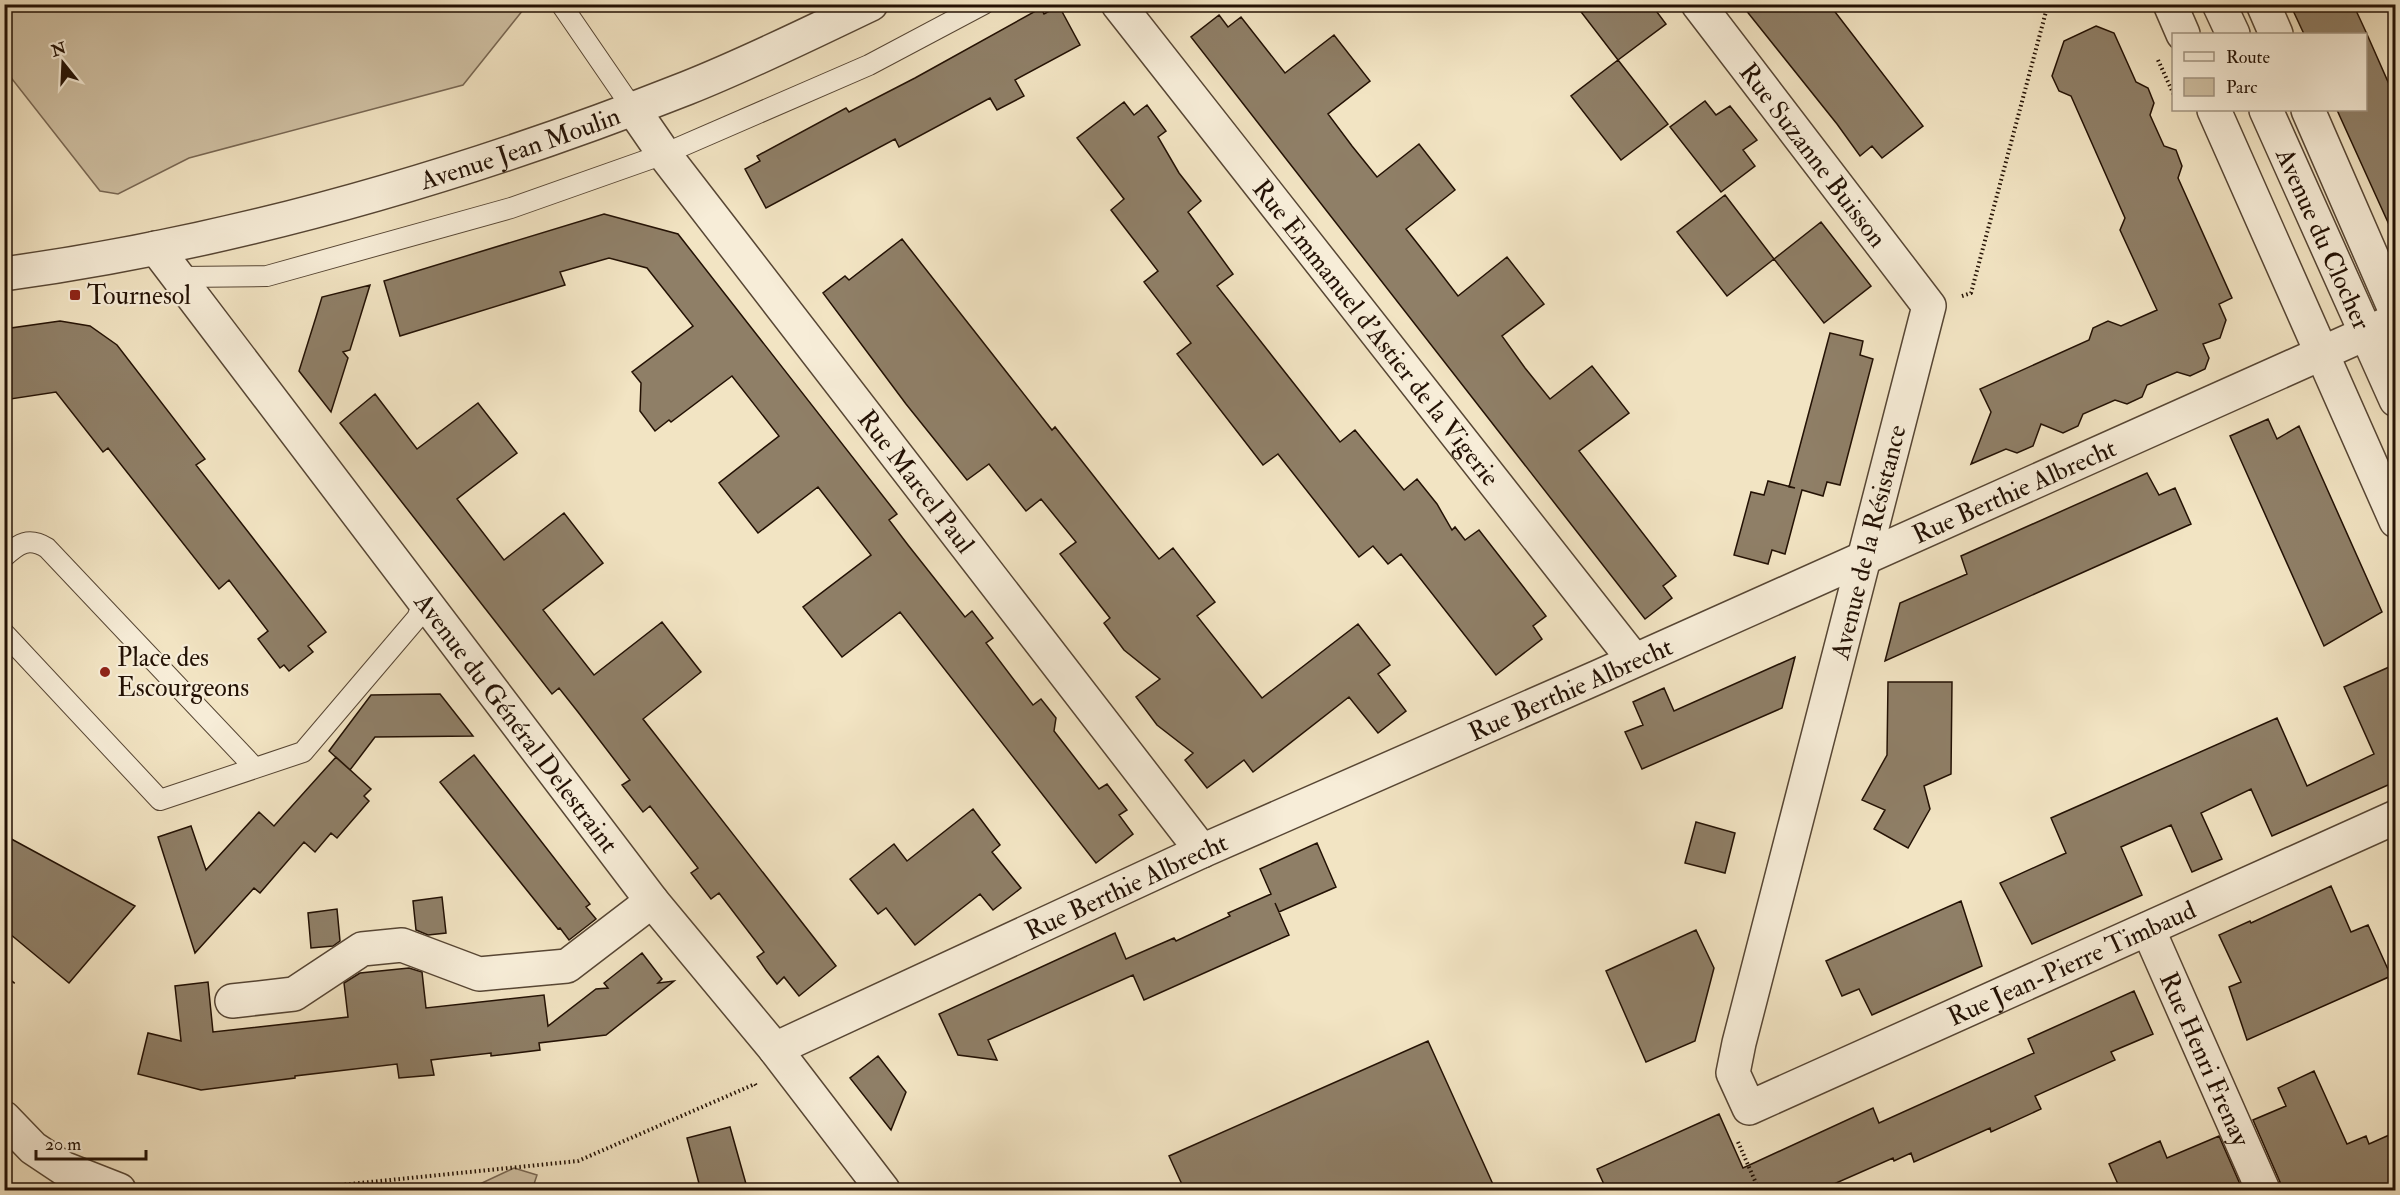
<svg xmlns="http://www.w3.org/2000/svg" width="2400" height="1195" viewBox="0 0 2400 1195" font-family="'IM FELL Double Pica',serif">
	<rect width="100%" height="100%" fill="#f2e4c3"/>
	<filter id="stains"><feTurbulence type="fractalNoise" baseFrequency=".00333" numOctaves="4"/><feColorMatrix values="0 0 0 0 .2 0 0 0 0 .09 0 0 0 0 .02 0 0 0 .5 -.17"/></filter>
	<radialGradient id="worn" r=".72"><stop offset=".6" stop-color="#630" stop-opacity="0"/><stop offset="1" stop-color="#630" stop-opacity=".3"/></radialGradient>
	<!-- green -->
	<path fill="#cfc0a3" stroke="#796854" stroke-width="1.5" d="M5,4H527V5L463,85L189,158L118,194L100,191L5,70Z
		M514,1168L537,1175L532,1190H467Z"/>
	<!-- building -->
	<path fill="#8f7f67" stroke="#231104" stroke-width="1.5" d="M1575,4H1651L1666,24L1618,60Z
		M1741,4H1829L1923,126L1882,158L1872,146L1860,156L1837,124Z
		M2290,4H2353L2366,32L2396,100V240L2337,110H2366V34H2304Z
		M1059,6L1080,45L1015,80L1024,96L997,110L990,98L899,147L895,139L766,208L745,169L760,161L757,156L846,108L849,112L915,78L1041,8L1044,14Z
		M1219,15L1228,27L1241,17L1285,73L1334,35L1370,81L1328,114L1352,146L1377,177L1419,144L1455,190L1406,229L1432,262L1458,296L1507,257L1544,304L1502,336L1525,368L1550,399L1592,366L1629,413L1579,451L1676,576L1663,586L1672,598L1645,619L1191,37Z
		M2096,26L2114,33L2136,82L2148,88L2154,103L2150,115L2164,146L2176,150L2182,166L2178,178L2232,298L2219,304L2226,320L2220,338L2203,344L2209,358L2205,369L2190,376L2177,372L2147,385L2142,397L2127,404L2115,400L2083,414L2078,426L2063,433L2041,424L2033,446L2017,453L2006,449L1971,464L1991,412L1980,389L2089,340L2093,328L2108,321L2121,326L2157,310L2120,230L2125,218L2071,96L2059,91L2052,76L2064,41Z
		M1618,60L1668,124L1621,160L1571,96Z
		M1705,101L1716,115L1730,106L1757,140L1743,150L1755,166L1721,192L1670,127Z
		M1124,102L1134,115L1147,105L1166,131L1158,137L1179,173L1201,201L1188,212L1233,274L1217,286L1340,442L1355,430L1404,490L1417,479L1437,504L1452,530L1455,527L1465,540L1479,530L1546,616L1533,626L1542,639L1496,675L1401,554L1388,564L1373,546L1359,557L1278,454L1263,465L1177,354L1191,343L1144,282L1158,271L1111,210L1124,199L1077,138Z
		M1725,195L1774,259L1821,222L1871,286L1824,323L1774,259L1727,296L1677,232Z
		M604,214L678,234L897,514L889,520L908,545L965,617L972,611L993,638L986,643L1033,705L1041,699L1056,718L1054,731L1099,789L1107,784L1127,810L1119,815L1133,834L1096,863L900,612L842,657L803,607L871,555L818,487L758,533L719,483L779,436L732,376L671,422L669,420L655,431L640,411L641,383L632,372L693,326L647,268L609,258L560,272L565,285L400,336L384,281Z
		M902,239L1052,430L1055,427L1159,559L1173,548L1215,602L1197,616L1262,698L1358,624L1390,665L1378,674L1406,711L1378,733L1349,697L1253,772L1244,760L1207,788L1185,760L1193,753L1157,725L1136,697L1160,679L1124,650L1104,623L1110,618L1060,554L1076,542L1041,499L1026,511L989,464L967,480L906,404L823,293L845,276L849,280Z
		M370,285L350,350L343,352L348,358L331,412L299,371L316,317L322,297Z
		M60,321L90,326L117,345L205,459L196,465L326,632L308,646L313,652L289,671L284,665L280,668L258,639L268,631L229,580L219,589L108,448L103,452L56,392L4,400V329Z
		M1830,333L1863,341L1860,355L1873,359L1840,485L1827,482L1823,496L1802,490L1785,554L1772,550L1768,564L1734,555L1751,492L1764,495L1768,481L1795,488L1789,487Z
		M375,394L417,449L478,403L517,453L457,499L504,560L564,513L603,563L543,610L594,675L662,622L701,672L643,719L836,966L799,996L784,977L777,984L766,970L757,957L764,952L719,893L711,899L691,873L698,868L650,806L643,812L622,785L630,780L578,712L559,688L552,694L340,423Z
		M2268,419L2277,439L2299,426L2382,612L2324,646L2230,436Z
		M2147,473L2159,495L2175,488L2191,524L1885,661L1900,603L1967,574L1961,556Z
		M1795,657L1782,708L1642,769L1625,732L1643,725L1633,702L1664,688L1674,711Z
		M2396,664V799L2388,785L2272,836L2251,789L2201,813L2222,859L2192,872L2171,825L2121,847L2142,895L2032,944L2000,883L2066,853L2051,818L2277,718L2307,786L2374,754L2344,687Z
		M1888,682H1952L1951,774L1924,786L1930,809L1908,848L1874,829L1885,810L1862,800L1887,755Z
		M440,694L473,736L375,737L350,770L329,751L371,695Z
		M474,755L590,904L586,907L596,919L569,940L560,928L558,929L440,782Z
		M336,757L371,789L364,796L369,801L337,838L331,833L315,852L304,842L260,893L254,888L195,953L158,837L191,826L206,870L259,812L274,826Z
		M973,809L1000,845L992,852L1021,888L993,910L980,894L915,945L886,908L878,914L850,879L894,844L907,861Z
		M1696,822L1735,833L1725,873L1685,863Z
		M4,835L135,906L69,983L4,929Z
		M1317,843L1336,887L1279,912L1275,903L1289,935L1144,1000L1133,975L988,1040L997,1060L958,1055L939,1014L1115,933L1126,959L1174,938L1176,941L1230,916L1228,913L1271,894L1260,869Z
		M2331,886L2351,932L2368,925L2391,976L2247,1040L2229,987L2241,982L2219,935L2250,921L2251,923Z
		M442,897L446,933L428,935L416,930L413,901Z
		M1961,901L1982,966L1872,1015L1859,989L1842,996L1826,961Z
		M337,909L340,941L333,946L311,948L308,913Z
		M1696,930L1714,968L1695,1041L1646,1062L1606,971Z
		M642,953L662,979L658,983L674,981L606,1035L539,1043L540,1050L491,1056V1053L431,1060L434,1075L399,1078L397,1064L295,1076V1078L201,1090L138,1074L148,1033L181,1041L175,986L208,982L213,1032L348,1017L344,983L360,973L409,968L422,972L426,1008L544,995L548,1026L596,989L608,988L604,983Z
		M2134,991L2153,1034L2111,1052L2115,1060L2035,1096L2041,1109L1991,1132L1990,1128L1914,1162L1911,1153L1894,1161L1893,1158L1818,1191H1607L1597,1169L1719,1114L1743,1168L1873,1108L1879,1123L2034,1053L2028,1039Z
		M1428,1041L1496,1191H1185L1169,1156Z
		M878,1056L906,1092L891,1130L850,1078Z
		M2314,1071L2347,1144L2366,1136L2369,1144L2396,1132V1191H2281L2280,1182L2253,1120L2286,1106L2278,1088Z
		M730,1127L748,1191H701L687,1138Z
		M2219,1136L2243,1191H2121L2109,1164L2160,1141L2167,1158Z"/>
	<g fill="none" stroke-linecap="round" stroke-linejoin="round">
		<!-- lane casing -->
		<g stroke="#574634" stroke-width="22">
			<path id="lane" d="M561,4L633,109
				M180,277L267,276L511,208L664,154L869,65L984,4
				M4,557C19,543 29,537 47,548L255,768
				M4,633L160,800L303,752L417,618L424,601"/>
		</g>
		<!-- street casing -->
		<g stroke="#574634" stroke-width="36">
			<g id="street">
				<path id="s1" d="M1118,4L1634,660"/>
				<path id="s2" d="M1698,4L1929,306L1739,1043L1733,1073L1749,1108L2396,817"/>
				<path d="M2170,4L2183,34"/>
				<path d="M2219,4L2233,34"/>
				<path d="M2263,4L2276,34"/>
				<path id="s3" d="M633,109L664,154L1202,851"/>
				<path d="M2214,110L2396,521"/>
				<path id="s4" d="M2266,110L2396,400"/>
				<path d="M2308,110L2396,312"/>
				<path id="s5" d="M156,248L652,901L775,1049L883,1190"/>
				<path id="s6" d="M4,274C238,242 469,174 687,88C750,63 810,33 871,4"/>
				<path id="s7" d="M2148,929L2263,1190"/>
				<path d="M232,1001L294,994L362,949L402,945L479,974L567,966L652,901"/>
				<path id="s8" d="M775,1049L1202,851L1598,677L2396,320"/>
				<path d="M4,1118L33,1148L63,1168L119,1190"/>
			</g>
		</g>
		<!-- path -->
		<path stroke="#231104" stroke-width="4" stroke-dasharray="1.5 3" stroke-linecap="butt" d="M2158,60L2174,95
			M1962,296L1971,293L2048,4
			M4,993L15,980
			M1738,1142L1759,1190
			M15,1190L19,1182
			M291,1190L578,1161L755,1084L757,1087"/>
		<!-- lane -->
		<use href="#lane" stroke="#f7edd8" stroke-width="20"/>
		<!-- street -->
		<use href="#street" stroke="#f7edd8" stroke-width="33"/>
	</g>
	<!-- markers -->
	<g fill="#8f2418" stroke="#f7edd8" stroke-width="2">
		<rect x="69" y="289" width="12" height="12" rx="3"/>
		<circle cx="105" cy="672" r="6"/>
	</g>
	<g text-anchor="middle" stroke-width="4.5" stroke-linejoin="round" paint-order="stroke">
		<!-- street labels -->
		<g font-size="26" fill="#231104" stroke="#f7edd8">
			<text dy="9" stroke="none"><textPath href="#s6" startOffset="532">Avenue Jean Moulin</textPath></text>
			<text dy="9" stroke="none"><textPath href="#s2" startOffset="190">Rue Suzanne Buisson</textPath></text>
			<text dy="9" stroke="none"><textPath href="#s4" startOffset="141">Avenue du Clocher</textPath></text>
			<text dy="9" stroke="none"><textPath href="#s1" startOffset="418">Rue Emmanuel d'Astier de la Vigerie</textPath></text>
			<text dy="9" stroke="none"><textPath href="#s3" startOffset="468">Rue Marcel Paul</textPath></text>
			<text dy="9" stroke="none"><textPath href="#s8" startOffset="1359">Rue Berthie Albrecht</textPath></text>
			<text transform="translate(1868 542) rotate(-76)" y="9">Avenue de la Résistance</text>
			<text dy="9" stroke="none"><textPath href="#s8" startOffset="873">Rue Berthie Albrecht</textPath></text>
			<text dy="9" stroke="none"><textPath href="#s5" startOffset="596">Avenue du Général Delestraint</textPath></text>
			<text dy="9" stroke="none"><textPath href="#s8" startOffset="387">Rue Berthie Albrecht</textPath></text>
			<text dy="9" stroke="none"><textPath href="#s2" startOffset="1564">Rue Jean-Pierre Timbaud</textPath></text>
			<text dy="9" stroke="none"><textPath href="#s7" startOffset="142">Rue Henri Frenay</textPath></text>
		</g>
		<!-- poi labels -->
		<g font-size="26" fill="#231104" stroke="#f7edd8" text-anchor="start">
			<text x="87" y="304">Tournesol</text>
			<text x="117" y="666">Place des<tspan x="117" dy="30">Escourgeons</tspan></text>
		</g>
	</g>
	<!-- margin -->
	<rect width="2400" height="1195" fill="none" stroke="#f2e4c3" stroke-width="24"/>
	<rect x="6" y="6" width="2388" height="1183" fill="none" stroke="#231104" stroke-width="3"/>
	<rect x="12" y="12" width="2376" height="1171" fill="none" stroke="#231104" stroke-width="1.5"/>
	<!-- legend -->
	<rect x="2172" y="33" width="195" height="78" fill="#f7edd8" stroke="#a29583" stroke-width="1.5"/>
	<rect x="2184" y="52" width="30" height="9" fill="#f7edd8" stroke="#a29583" stroke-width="1.5"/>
	<text x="2226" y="63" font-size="18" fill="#231104">Route</text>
	<rect x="2184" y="78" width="30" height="18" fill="#cfc0a3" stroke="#a29583" stroke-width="1.5"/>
	<text x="2226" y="93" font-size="18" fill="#231104">Parc</text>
	<!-- north arrow -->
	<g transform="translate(63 63) rotate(342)" stroke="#f7edd8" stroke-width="4.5" paint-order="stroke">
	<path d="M0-4.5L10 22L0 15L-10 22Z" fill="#231104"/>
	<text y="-9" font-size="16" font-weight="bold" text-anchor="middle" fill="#231104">N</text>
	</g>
	<!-- scale -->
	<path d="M36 1150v9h110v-9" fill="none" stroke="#231104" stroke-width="3"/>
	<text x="45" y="1150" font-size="18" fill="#231104" stroke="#f7edd8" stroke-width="4.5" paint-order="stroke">20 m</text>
	<rect width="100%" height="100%" filter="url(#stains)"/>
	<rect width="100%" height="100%" fill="url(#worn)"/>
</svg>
